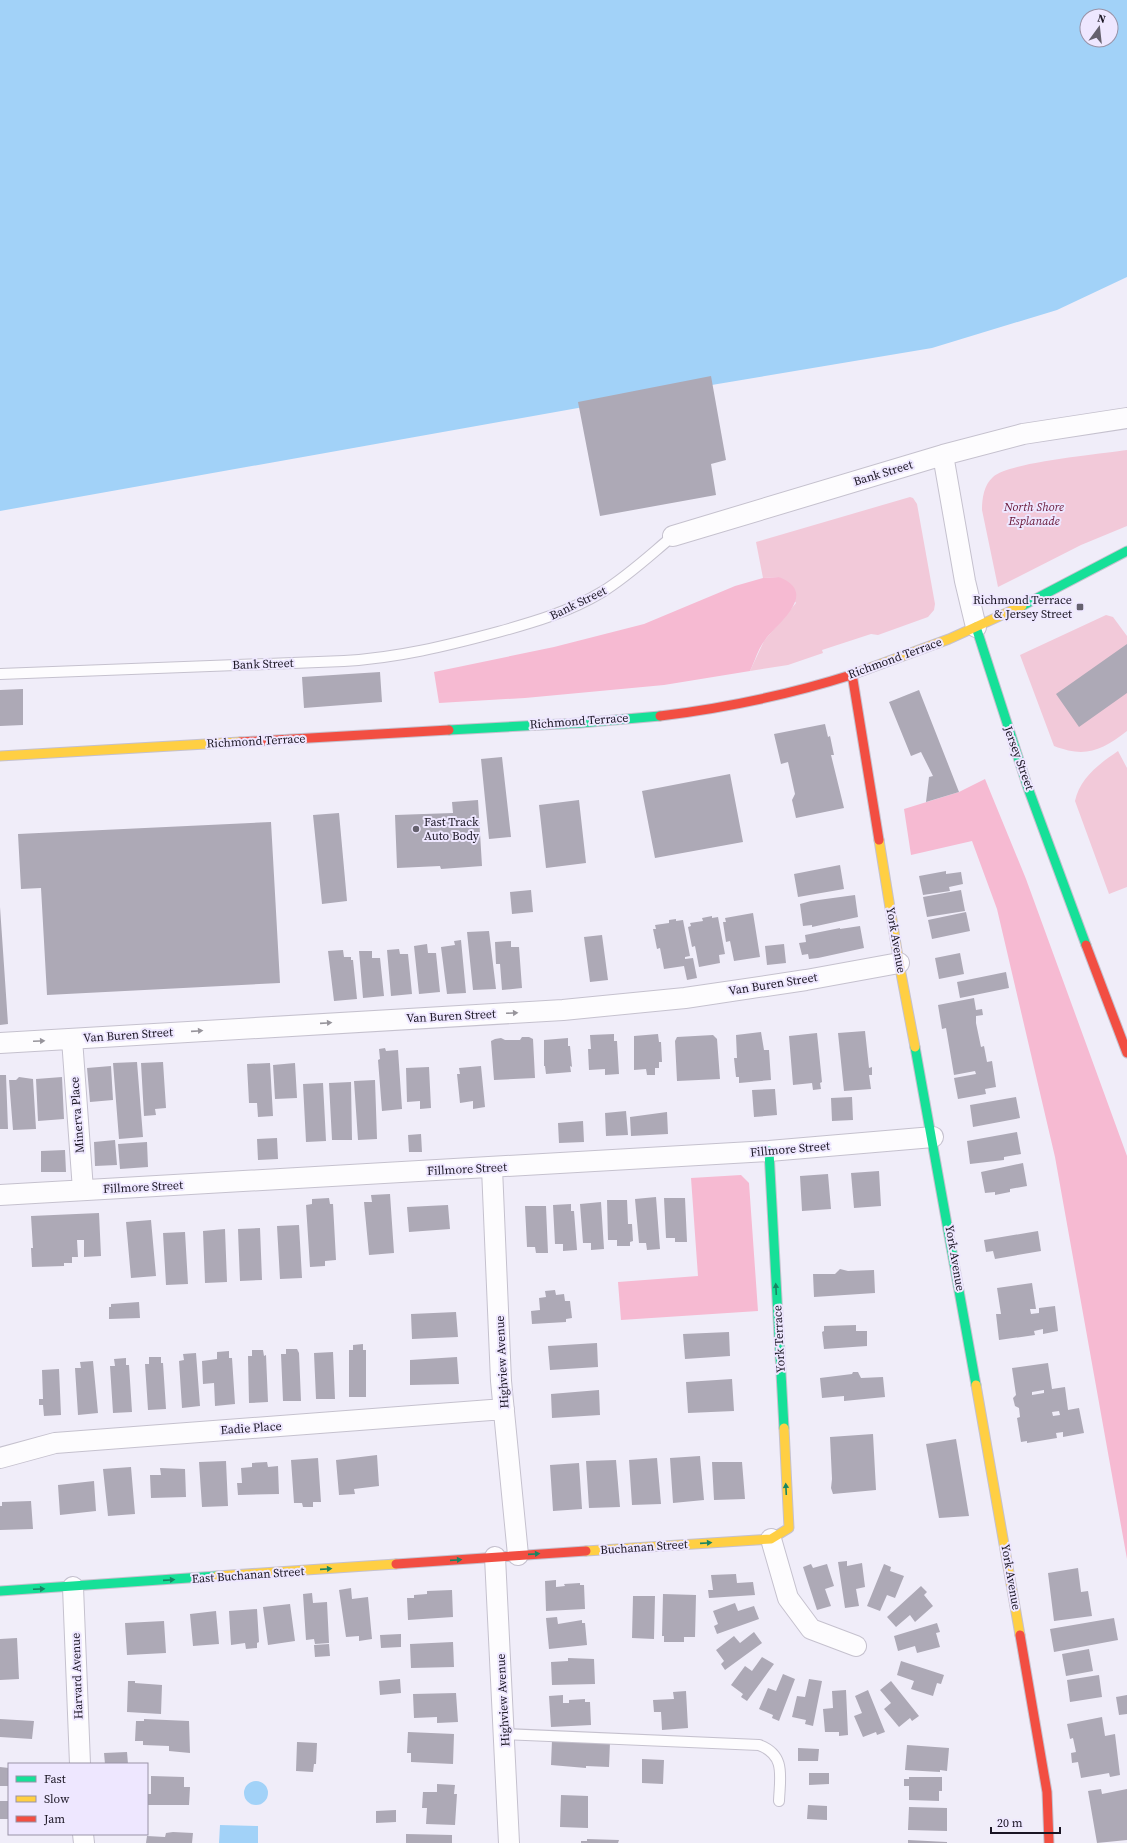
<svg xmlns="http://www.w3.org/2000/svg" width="1127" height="1843" viewBox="0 0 1127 1843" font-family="'Source Serif 4',serif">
	<rect width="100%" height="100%" fill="#f0edf9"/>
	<!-- green -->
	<path fill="#f2c9d9" d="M1127,450V526L1081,545L998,587L982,510C982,498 984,485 993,477C1009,462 1101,454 1127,450Z
		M910,497L913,498L917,504L935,604L934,610L928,617L878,635L871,634L822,650L823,653L788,665L750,671L764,641L796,603L779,577L763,578L756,542Z
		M1106,615L1113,617L1127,636V731C1101,751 1085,758 1054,746L1020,655Z
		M1118,751L1127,768V887L1109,894L1075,801C1080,778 1099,764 1118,751Z"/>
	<!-- forest -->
	<path fill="#f6bad2" d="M779,577C819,593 779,622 765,640C758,649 755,661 750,671L664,685L525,698L439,703L434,672L554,647L644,624L735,586L763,578Z
		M985,779L1026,879L1127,1156V1559L1055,1157L997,909L972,841L911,855L904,809L959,792Z
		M741,1175L749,1183L758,1311L621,1320L618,1282L698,1276L691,1178Z"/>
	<!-- water -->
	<path fill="#a2d2f8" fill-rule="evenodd" d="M0,0H1127V277L1057,310L932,348L634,398L0,511ZM1087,16H1111V40H1087Z
		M244 1793a12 12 0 1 1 24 0a12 12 0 1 1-24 0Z
		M220,1825L258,1826V1843H219Z"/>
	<!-- building -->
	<path fill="#ada9b6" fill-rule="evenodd" d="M711,376L726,460L711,464L716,495L600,516L578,402Z
		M1127,644V693L1079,727L1056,694Z
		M380,672L382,702L304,708L302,677Z
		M23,689V725L0,726V690Z
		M919,690L959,792L926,802L929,777L933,776L921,752L911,756L889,702Z
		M825,724L828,737L830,736L834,755H831L844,808L796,818L792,800L795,794L788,762L781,764L774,734Z
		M502,757L511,837L489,839L481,759Z
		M730,774L743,842L655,858L642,791Z
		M478,800L482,866L441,869L440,866L397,868L395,815L453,813L452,802Z
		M579,800L586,863L546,868L539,805Z
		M339,813L347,901L322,904L313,815Z
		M271,822L280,983L47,995L41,888L21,889L18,834Z
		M840,865L844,889L798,897L794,874Z
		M946,871V874L961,872L963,884L949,887L950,891L923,895L919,876Z
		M531,890L533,912L512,914L510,892Z
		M961,890L965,911L927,917L923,897Z
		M855,895L858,917L812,927V925L803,926L800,904L811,901Z
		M0,907L8,1024L0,1025Z
		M966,912L970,931L932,939L928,920Z
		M753,913L760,957L734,961L730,941L726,942L723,922H726L725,918Z
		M712,916V918L718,917L725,954L719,955L720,963L699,967L695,946L692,947L688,927L691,926L690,923L703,921L702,918Z
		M676,919V921L683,920L690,956L685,957V959L693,958L697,978L687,980L684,966L664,969L660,948L657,949L653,929H656L655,925L669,923V920Z
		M860,926L864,948L818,958L809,959L808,954L802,955L799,943L806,942L805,935L840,928V929Z
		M489,931L496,989L473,990L467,932Z
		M602,935L608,980L590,982L584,937Z
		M461,940L466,993L447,994L441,947L455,945L454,941Z
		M511,941V947H519L522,988L502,990L500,964H496L495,942Z
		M427,944L428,953H436L440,992L419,994L414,946Z
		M784,944L786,963L767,965L765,946Z
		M399,949L400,954H408L412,994L391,996L387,950Z
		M343,950L344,957H351V960H353L357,999L334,1001L328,951Z
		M359,951H372V958H380L384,996L363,998Z
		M960,953L964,974L939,979L935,958Z
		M1006,972L1009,988L960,998L957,982Z
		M974,998L976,1010L982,1009L983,1015L976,1016V1023L981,1047L984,1046L987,1062L992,1061L996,1087L985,1089L986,1094L958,1099L954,1078L976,1074L975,1071L954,1075L946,1028L942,1029L938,1005Z
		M865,1031L869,1068L872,1067V1075H869L871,1089L844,1091L838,1033Z
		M761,1032L764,1050H769L771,1080L739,1083V1077H736L734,1058H737L736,1035Z
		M817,1033L822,1082L820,1083L821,1089L813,1090L812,1083L793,1085L789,1036Z
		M614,1034V1041H617L619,1074L605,1075V1069L589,1070L588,1049H591L590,1035Z
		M658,1034L659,1042H661L662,1062H659V1068H655V1075H647L646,1069L634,1070V1036Z
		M713,1035L717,1039L720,1079L677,1081L675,1041L677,1037Z
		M522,1037H529L533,1039L535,1078L494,1080L491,1041L495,1039L501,1038L505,1040H520Z
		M568,1038V1046H570L572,1067L570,1066L571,1072L546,1074L545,1066H544V1040Z
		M385,1048L386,1051L398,1050L402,1109L382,1111L378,1060L380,1059L379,1049Z
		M137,1062L143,1137L119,1139L113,1063Z
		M163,1062L166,1108L155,1109L156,1115L144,1116L141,1063Z
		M270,1063L273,1116L258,1117L257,1103H249L247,1064Z
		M295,1063L297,1098L275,1099L273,1065Z
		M111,1066L113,1100L90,1102L87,1068Z
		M481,1066L485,1107L473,1109V1101L460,1103L457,1074H460L459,1068Z
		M429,1067L431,1108L420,1109V1101L407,1102L406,1068Z
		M0,1075H6L8,1129H0Z
		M19,1077L33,1079L36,1129L13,1130L9,1080H16Z
		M62,1077L64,1119L38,1121L36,1079Z
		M375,1080L377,1139L358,1140L354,1081Z
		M351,1082L352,1140H332L329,1083Z
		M323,1083L326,1141L306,1142L303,1084Z
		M775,1089L777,1115L754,1117L752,1090Z
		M852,1097L853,1120L832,1121L831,1098Z
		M1016,1097L1020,1118L973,1127L970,1105Z
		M626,1111L628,1135L606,1136L605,1113Z
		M667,1112L668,1134L631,1136L630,1117Z
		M583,1121L584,1142L559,1143L558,1123Z
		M1017,1132L1021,1154L1004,1157V1160L970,1164L967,1141Z
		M421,1134L422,1152H409L408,1135Z
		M277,1138L278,1159L258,1160L257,1139Z
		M115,1140L117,1165L95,1166L94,1142Z
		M147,1142L148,1167L120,1169L118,1144Z
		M65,1150L66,1172H41V1151Z
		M1023,1163L1027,1186L1010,1189V1192L995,1195V1192L985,1193L981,1172Z
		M879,1171L881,1206L854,1208L851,1173Z
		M828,1174L831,1209L802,1211L800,1176Z
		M390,1194L394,1253L369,1255L364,1202H372L371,1195Z
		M656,1197L660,1249L647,1250L646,1243H639L635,1199Z
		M329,1198L330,1204H333L336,1260L325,1261V1266L310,1267L306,1205L312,1204V1199Z
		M664,1198H685L687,1242H675V1238H666Z
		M607,1200H627L628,1224H632L633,1241L630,1242V1246H617V1240H608Z
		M601,1202L604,1249L591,1250V1243H583L580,1204Z
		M571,1204V1211H574L577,1250L563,1251V1244H555L553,1205Z
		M448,1205L450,1229L409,1232L407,1207Z
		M525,1206H546L548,1253H536L535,1247H527Z
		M99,1213L101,1256L84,1257V1240H77L78,1257H72V1263H64V1266L32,1267L31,1248H33L31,1216Z
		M151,1220L156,1276L131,1278L126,1222Z
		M299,1225L302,1278L280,1279L277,1226Z
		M260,1228L262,1280L240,1281L238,1229Z
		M225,1229L227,1282L205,1283L203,1231Z
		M1038,1231L1041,1251L995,1259L993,1251L986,1252L984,1240Z
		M185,1232L188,1284L166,1285L163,1233Z
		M840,1269L848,1271L874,1270L875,1293L814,1297L813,1274H835Z
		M1032,1283L1036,1309H1030L1031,1314L1039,1313V1308L1055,1306L1058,1331L1043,1334V1329L1034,1331L1035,1335L999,1340L996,1314H1001L997,1288Z
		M555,1290L556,1295L564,1294L565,1301H570L572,1318L566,1319V1322L532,1324L531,1311L540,1310L539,1298L546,1297L545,1291Z
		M139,1302L140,1318L109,1319V1307H111V1304Z
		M456,1312L458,1337L412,1339L411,1314Z
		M856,1325V1331H867V1346L824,1349L822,1332L824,1331V1326Z
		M729,1332L730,1356L685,1359L683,1334Z
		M597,1343L598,1367L550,1370L548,1346Z
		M363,1344V1350H366V1397H349V1350H353V1345Z
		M286,1349H297L299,1353L301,1401H283L281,1354H286Z
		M252,1350H263L264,1356L266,1355L268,1402L249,1403L248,1356H252Z
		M229,1351V1358H232L235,1404L215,1406L214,1383L203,1384L202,1361L217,1359V1352Z
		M333,1352L335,1399H316L314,1353Z
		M196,1353L200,1406L182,1408L179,1361L184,1360L183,1354Z
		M149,1357H161V1363H163L166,1409L148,1410L145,1364H149Z
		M457,1357L459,1384L410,1385V1360Z
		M126,1358V1365H129L132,1412L113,1413L110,1366H115L114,1359Z
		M93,1361L98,1413L78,1415L75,1368H81L80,1362Z
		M1048,1363L1052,1389L1065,1387L1068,1410L1079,1408L1084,1433L1063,1437V1432L1056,1433L1057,1438L1027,1443V1441L1021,1442L1017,1418L1020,1417L1019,1408L1015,1406L1013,1398L1016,1395L1012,1368ZM1044,1390V1393L1032,1395V1392ZM1059,1411L1060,1415L1053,1416L1052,1412Z
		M59,1369L61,1415L44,1416L43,1405H39V1399H43L42,1370Z
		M853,1372H858L861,1378L883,1377L885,1397L844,1401V1396L822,1398L820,1378L852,1374Z
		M732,1379L734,1411L688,1413L686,1382Z
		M599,1390L600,1415L552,1418L551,1394Z
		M873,1434L876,1490L833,1494L831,1488L832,1479L830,1437Z
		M956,1439L969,1516L939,1518L926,1444Z
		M377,1455L379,1486L354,1489L355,1494L339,1495L336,1460Z
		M700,1456L704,1500L673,1503L670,1458Z
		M318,1458L321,1502H313V1507H303L302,1503H294L291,1460Z
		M657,1458L661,1504L632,1505L629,1460Z
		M616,1460L620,1507L589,1508L586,1461Z
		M226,1461L228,1506L202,1507L199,1462Z
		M267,1462L268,1467L278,1466L279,1494L238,1495L237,1483H242L241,1468L252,1467V1463Z
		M712,1462H742L745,1499L714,1500Z
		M579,1463L582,1509L553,1511L550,1465Z
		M131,1467L135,1514L108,1516L103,1469Z
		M160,1468L185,1469L186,1497L151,1498L150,1475H161Z
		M94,1481L96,1511L60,1515L58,1485Z
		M31,1501L33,1529L0,1530V1506H2V1502Z
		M847,1561V1566L862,1563L865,1587L856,1589L859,1606L845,1608L838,1562Z
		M811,1564L813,1568L827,1564L834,1586L825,1589L831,1606L817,1610L803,1567Z
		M884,1564L891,1567L890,1571L904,1576L895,1598L887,1595L880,1611L867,1606Z
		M1078,1568L1081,1592L1088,1591L1092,1616L1054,1621L1048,1573Z
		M736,1574L737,1583L753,1582L755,1595L709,1598L708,1590H713L711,1575Z
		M556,1580V1587L565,1586L564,1584L580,1583V1585H584L585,1609L546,1611L545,1581Z
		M921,1586L927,1592L924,1595L933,1606L915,1622L910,1615L896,1627L887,1617Z
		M351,1588L352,1599L368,1597L372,1639L359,1641V1636L346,1637L339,1590Z
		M452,1590L453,1617L408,1620L407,1598H414V1595L427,1594V1591Z
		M312,1593L313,1603L327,1602L329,1643L315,1644L314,1639L306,1640L303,1594Z
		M663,1594L696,1595L695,1637H684V1642H664V1636H662Z
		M633,1596H655L654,1639L632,1638Z
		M735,1603L738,1611L754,1606L759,1619L717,1634L714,1626L718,1624L713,1611Z
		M290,1604L295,1641L268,1645L263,1607Z
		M257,1609L259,1642L257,1643V1648L246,1649L245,1643L231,1645L229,1611Z
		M216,1611L219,1644L193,1646L190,1614Z
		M557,1617L558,1624L582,1620V1623H585L587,1645L549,1649L546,1618Z
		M1114,1618L1118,1640L1054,1652L1050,1629Z
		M164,1621L166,1653L127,1655L125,1623Z
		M937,1623L940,1632L936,1633L940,1647L917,1653L915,1646L898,1651L894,1636Z
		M754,1632L762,1643L725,1670L721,1664L724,1661L716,1650L734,1636L740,1643Z
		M401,1634V1647L381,1648L380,1635Z
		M17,1638L19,1679L0,1680V1639Z
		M453,1642L454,1667L411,1668L410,1644Z
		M329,1644L330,1656L315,1657L314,1645Z
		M1089,1649L1093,1671L1066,1676L1062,1654Z
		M762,1657L774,1664L747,1701L741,1697L743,1694L731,1685L745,1666L752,1671Z
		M568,1658L594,1659L595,1684L552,1685L551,1662L568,1661Z
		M901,1661L944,1675L941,1684L937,1683L933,1696L911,1689L914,1681L897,1675Z
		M783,1674L795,1679L779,1721L772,1718L773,1715L759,1709L768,1688L776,1691Z
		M1099,1675L1102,1697L1070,1702L1067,1680Z
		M400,1679L401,1693L380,1695L379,1681Z
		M809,1679L822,1681L813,1726L805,1724L806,1720L792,1717L797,1696L805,1697Z
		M128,1681H135V1683L162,1685L161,1714L127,1712Z
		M891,1681L919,1716L912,1721L910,1718L899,1727L884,1709L891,1703L880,1690Z
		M846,1690L848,1735L839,1736V1732H825L823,1709L833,1708L832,1691Z
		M868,1690L885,1732L877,1735L876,1732L863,1737L854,1716L862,1713L855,1696Z
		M686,1691L688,1728L662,1730L661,1712H654L653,1700L674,1699L673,1692Z
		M456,1693L458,1722L437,1723V1717L414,1718L413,1694Z
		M563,1695V1703H569V1700L585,1699V1702H590L591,1725L551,1727L549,1696Z
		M1127,1695V1714L1119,1715L1116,1697Z
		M1102,1717L1105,1736L1115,1734L1120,1775L1110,1777L1109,1773L1081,1778L1078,1762L1072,1763L1071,1753L1076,1752L1073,1738L1070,1739L1067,1724Z
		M0,1719L34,1721L32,1739L0,1737Z
		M144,1719L189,1721L190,1753L169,1751V1746L143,1745V1741H135L136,1721H144Z
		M408,1732L454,1734L453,1764L411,1762V1753H407Z
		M552,1740L610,1742L609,1767L586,1766V1768L551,1765Z
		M297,1742L317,1743L316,1764H314L313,1772L296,1771Z
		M907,1745L949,1748L947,1771L940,1770V1772L905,1770Z
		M798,1748L819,1749L818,1761H798Z
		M127,1752L128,1764H105L104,1753Z
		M642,1759L664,1760L663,1784L642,1783Z
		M0,1767L9,1768V1786H0Z
		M809,1773H829V1784L809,1785Z
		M151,1776L184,1777V1787H190L189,1805H147L148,1794H151Z
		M909,1777H942V1791H939V1801L909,1800V1786H904V1779H909Z
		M437,1784L455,1785L454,1794H457L455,1825L426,1824L427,1808H422L423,1792H437Z
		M1101,1789L1102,1794L1127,1789V1840L1097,1843L1088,1791Z
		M561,1795L588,1796V1828L560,1827Z
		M0,1801H9V1819H0Z
		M808,1805L827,1806V1820L807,1819Z
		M909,1807L947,1808V1831L908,1830Z
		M396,1810V1822L376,1823V1811Z
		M173,1832L193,1833L192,1843H146L147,1836L165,1837L166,1833Z
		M406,1834L452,1835V1843H406Z
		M587,1839L619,1840L618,1843H581V1841H587Z
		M908,1840L947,1842V1843H908Z"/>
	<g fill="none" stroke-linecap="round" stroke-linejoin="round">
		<!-- lane casing -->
		<g stroke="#c5c1ce" stroke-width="12">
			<path id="lane" d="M0,674L344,661C397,658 446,646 498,632C534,622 569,612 602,592C628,576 650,555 673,536
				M505,1734L759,1745C786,1755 780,1776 779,1801"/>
		</g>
		<!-- street casing -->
		<g stroke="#c5c1ce" stroke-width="22">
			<path id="street" d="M943,455L965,581L976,627
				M673,536L943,455L1023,434L1127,418
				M72,1039L83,1190
				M0,1043L563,1010L685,998L806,980L899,963
				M492,1168L501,1381L518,1555
				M0,1195L769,1151L933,1137
				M0,1458L55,1443L504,1409
				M771,1539L788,1598L811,1629L856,1646
				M495,1557L509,1843
				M73,1587L80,1764
				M83,1834L84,1843"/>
		</g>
		<!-- fast casing -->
		<g stroke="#c5c1ce" stroke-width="11">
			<path id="fast" d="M1022,606L1127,551
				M976,627L1028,788L1086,945
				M449,730L580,723L660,716
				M915,1047L976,1385
				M769,1151L784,1428
				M0,1591L217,1576"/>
		</g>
		<!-- slow casing -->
		<g stroke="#c5c1ce" stroke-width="11">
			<path id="slow" d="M851,675L949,639L1022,606
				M0,756L240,742
				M879,840L899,963L915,1047
				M976,1385L1020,1635
				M586,1551L771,1539L789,1528L784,1428
				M217,1576L396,1564"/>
		</g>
		<!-- jam casing -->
		<g stroke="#c5c1ce" stroke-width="11">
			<path id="jam" d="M852,674L879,840
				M660,716C725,708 788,695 851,675
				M240,742L449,730
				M1086,945L1127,1053
				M396,1564L586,1551
				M1020,1635L1047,1792L1049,1843"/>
		</g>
		<!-- lane -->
		<use href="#lane" stroke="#fdfcfe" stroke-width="10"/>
		<!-- street -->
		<use href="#street" stroke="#fdfcfe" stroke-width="20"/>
		<!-- fast -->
		<use href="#fast" stroke="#16e098" stroke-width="9"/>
		<!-- slow -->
		<use href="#slow" stroke="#ffcf43" stroke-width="9"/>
		<!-- jam -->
		<use href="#jam" stroke="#f24e42" stroke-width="9"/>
	</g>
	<!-- one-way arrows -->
	<defs><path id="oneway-solid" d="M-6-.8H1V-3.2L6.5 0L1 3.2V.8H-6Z"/></defs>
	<g fill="#97949b">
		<use href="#oneway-solid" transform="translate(512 1013) rotate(-3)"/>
		<use href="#oneway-solid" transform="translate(326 1023) rotate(-4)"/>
		<use href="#oneway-solid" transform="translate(197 1031) rotate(-4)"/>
		<use href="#oneway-solid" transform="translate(39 1041) rotate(-3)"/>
	</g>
	<g fill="#188563">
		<use href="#oneway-solid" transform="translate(776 1289) rotate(-93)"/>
		<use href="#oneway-solid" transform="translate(786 1489) rotate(-93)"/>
		<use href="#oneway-solid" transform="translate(706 1543) rotate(-4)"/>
		<use href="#oneway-solid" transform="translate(534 1554) rotate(-4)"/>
		<use href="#oneway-solid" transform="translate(456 1560) rotate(-4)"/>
		<use href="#oneway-solid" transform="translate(326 1569) rotate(-4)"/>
		<use href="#oneway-solid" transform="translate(169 1580) rotate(-4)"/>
		<use href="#oneway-solid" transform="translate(39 1589) rotate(-3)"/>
	</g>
	<!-- markers -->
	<g fill="#65616e" stroke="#eee7ff" stroke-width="1.5">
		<rect x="1076" y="603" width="8" height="8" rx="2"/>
		<circle cx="416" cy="829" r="4"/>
	</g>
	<g text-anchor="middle" stroke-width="4" stroke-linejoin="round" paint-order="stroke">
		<!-- street labels -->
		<g font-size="12" fill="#1a1523" stroke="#eee7ff">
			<text transform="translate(883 473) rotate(-17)" y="4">Bank Street</text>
			<text transform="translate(578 603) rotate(-26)" y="4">Bank Street</text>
			<text transform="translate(895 658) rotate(-20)" y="4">Richmond Terrace</text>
			<text transform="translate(263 664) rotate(-2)" y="4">Bank Street</text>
			<text transform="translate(579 721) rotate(-4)" y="4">Richmond Terrace</text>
			<text transform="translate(256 741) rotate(-3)" y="4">Richmond Terrace</text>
			<text transform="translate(1019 758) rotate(70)" y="4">Jersey Street</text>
			<text transform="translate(896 940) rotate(80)" y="4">York Avenue</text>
			<text transform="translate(773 984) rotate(-9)" y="4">Van Buren Street</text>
			<text transform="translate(451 1016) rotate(-3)" y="4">Van Buren Street</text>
			<text transform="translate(128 1035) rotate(-4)" y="4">Van Buren Street</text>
			<text transform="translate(77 1115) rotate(-94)" y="4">Minerva Place</text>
			<text transform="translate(790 1149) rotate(-5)" y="4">Fillmore Street</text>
			<text transform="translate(467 1169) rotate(-3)" y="4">Fillmore Street</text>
			<text transform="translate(143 1187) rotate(-3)" y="4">Fillmore Street</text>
			<text transform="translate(955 1258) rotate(80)" y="4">York Avenue</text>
			<text transform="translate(779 1339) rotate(-93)" y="4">York Terrace</text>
			<text transform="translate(502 1362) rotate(-93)" y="4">Highview Avenue</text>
			<text transform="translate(251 1428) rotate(-4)" y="4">Eadie Place</text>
			<text transform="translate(644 1547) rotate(-4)" y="4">Buchanan Street</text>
			<text transform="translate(248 1575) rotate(-4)" y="4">East Buchanan Street</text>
			<text transform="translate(1011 1577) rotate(80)" y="4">York Avenue</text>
			<text transform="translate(77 1676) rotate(-92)" y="4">Harvard Avenue</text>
			<text transform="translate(503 1700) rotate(-93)" y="4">Highview Avenue</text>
		</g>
		<!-- park labels -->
		<g font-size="12" font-style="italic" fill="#671637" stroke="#eee7ff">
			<text x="1034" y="511">North Shore<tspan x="1034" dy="14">Esplanade</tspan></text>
		</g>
		<!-- poi labels -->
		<g font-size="12" fill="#1a1523" stroke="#eee7ff" text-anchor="end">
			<text x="1072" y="604">Richmond Terrace<tspan x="1072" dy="14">&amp; Jersey Street</tspan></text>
			<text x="424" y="826" text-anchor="start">Fast Track<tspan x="424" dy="14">Auto Body</tspan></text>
		</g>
	</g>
	<!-- legend -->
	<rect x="8" y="1763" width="140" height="72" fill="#eee7ff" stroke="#9993a7"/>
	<rect x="16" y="1776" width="20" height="6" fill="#16e098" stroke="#9993a7"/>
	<text x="44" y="1783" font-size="12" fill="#1a1523">Fast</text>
	<rect x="16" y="1796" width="20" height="6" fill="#ffcf43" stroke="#9993a7"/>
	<text x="44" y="1803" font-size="12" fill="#1a1523">Slow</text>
	<rect x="16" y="1816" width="20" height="6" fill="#f24e42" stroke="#9993a7"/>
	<text x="44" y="1823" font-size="12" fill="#1a1523">Jam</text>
	<!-- north arrow -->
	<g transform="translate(1099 28) rotate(15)"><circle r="19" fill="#eee7ff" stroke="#9993a7"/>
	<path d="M0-3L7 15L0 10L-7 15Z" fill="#65616e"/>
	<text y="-6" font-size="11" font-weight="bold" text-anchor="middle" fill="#1a1523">N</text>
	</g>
	<!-- scale -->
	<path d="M991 1827v6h69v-6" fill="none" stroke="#1a1523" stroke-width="2"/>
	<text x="997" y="1827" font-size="12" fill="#1a1523" stroke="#eee7ff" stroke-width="3" paint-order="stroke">20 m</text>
</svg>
